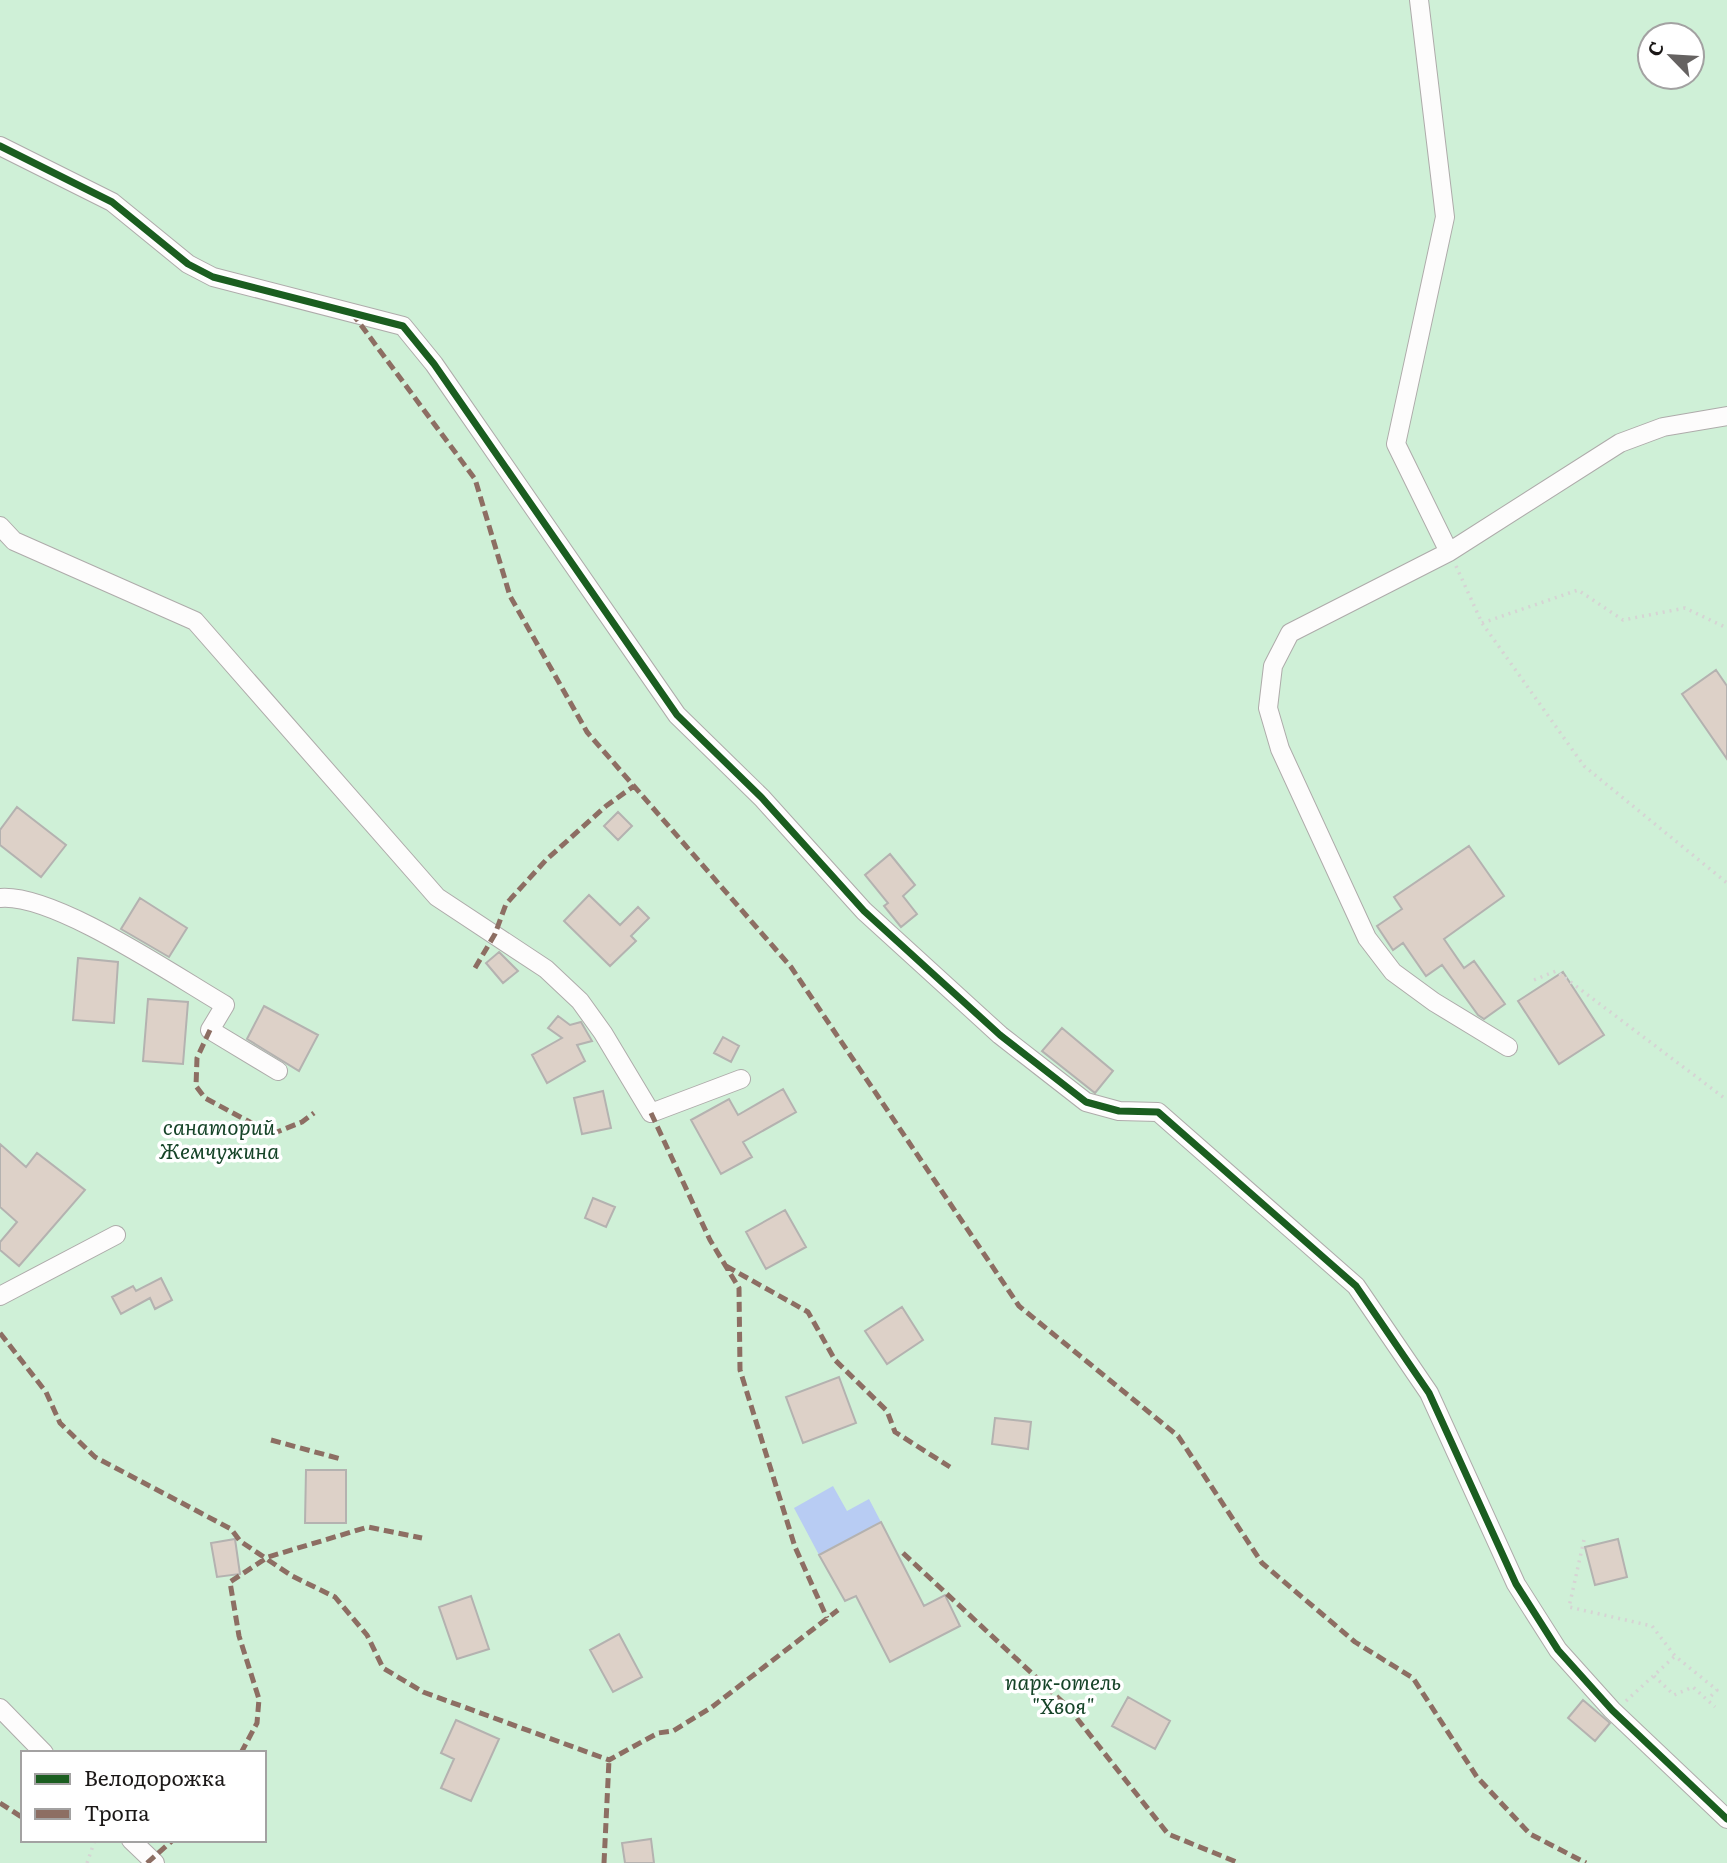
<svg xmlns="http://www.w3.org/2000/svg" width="1727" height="1863" viewBox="0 0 1727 1863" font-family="Literata,serif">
	<rect width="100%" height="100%" fill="#f1eeec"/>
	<!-- green -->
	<path fill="#cff0d7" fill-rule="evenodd" d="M0,0H1727V1863H0ZM1650,35H1692V77H1650ZM23,1753H264V1840H23Z"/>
	<!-- water -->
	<path fill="#b8ccf3" d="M833,1486L847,1511L869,1499L881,1522L819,1555L794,1508Z"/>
	<!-- building -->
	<path fill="#ddd1c8" stroke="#b4b2b0" stroke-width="2" d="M1716,670L1727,686V759L1682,694Z
		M17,807L66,845L41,877L0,845V830Z
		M618,812L632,826L618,840L604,826Z
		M1469,846L1504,896L1444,939L1464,968L1474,961L1505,1004L1484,1019L1478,1015L1442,965L1426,976L1403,943L1393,950L1377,926L1402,909L1394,897Z
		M890,854L915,885L903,896L917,914L901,927L884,906L888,903L865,875Z
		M589,895L620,925L638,907L649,918L631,936L636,941L610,966L564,921Z
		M140,898L187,928L169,957L121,929Z
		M499,952L518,971L503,983L486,963Z
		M78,958L118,962L114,1023L73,1020Z
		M1563,972L1604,1035L1559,1064L1518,1001Z
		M148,999L188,1002L183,1064L143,1061Z
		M264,1006L318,1035L299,1071L247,1039Z
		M558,1016L570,1025L581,1022L592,1041L577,1045L585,1061L547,1083L532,1055L562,1038L548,1028Z
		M1062,1028L1113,1071L1095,1093L1042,1051Z
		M723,1037L739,1046L731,1062L714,1053Z
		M783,1089L796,1112L743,1142L752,1157L721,1174L691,1120L729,1099L738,1115Z
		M603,1091L611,1128L582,1134L574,1098Z
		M0,1144L26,1167L37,1153L85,1190L19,1266L0,1250V1242L17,1222L0,1207Z
		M593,1198L615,1207L606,1227L585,1218Z
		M785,1210L806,1247L766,1269L746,1232Z
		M161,1278L172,1300L155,1309L150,1298L121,1314L112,1297L133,1286L136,1291Z
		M902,1307L923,1340L887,1364L865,1331Z
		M839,1377L856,1423L803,1443L786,1397Z
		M995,1418L1031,1422L1028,1449L992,1444Z
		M306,1470H346V1523H305Z
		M881,1522L924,1606L945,1595L960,1626L890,1662L856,1596L845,1601L819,1555Z
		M235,1539L240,1574L217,1577L211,1543Z
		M1618,1539L1627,1577L1595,1585L1585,1547Z
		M471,1596L489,1649L457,1659L439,1607Z
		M619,1634L642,1677L613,1692L590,1650Z
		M1128,1697L1170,1721L1155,1749L1112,1726Z
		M1583,1700L1610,1723L1595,1741L1568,1718Z
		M456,1720L499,1739L471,1801L441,1788L454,1759L441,1753Z
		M651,1839L654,1863H625L622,1843Z"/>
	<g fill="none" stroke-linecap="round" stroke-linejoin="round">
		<!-- minor casing -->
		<g stroke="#aeabaa" stroke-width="20">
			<path id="minor" d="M1419,0L1445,217L1396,444L1449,552
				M0,146L112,202L188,264L213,277L403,326L434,364L677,715L762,798L864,911L1000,1035L1086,1102L1119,1111L1158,1112L1356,1286L1429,1393L1516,1584L1558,1650L1612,1710L1727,1819
				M0,526L14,541L195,621L437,897L546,969L580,1001L603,1033L651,1113L741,1079
				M0,898C54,893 175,976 225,1005L210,1030L278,1071
				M1508,1047L1434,1002L1393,972L1367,938L1280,749L1268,708L1273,666L1290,633L1449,552L1620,443L1663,427L1727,416
				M0,1296L116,1235
				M0,1708L44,1753
				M131,1840L155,1863"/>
		</g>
		<!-- path -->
		<path stroke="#d6d4d4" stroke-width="3.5" stroke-dasharray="2 5" stroke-linecap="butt" d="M1456,566L1482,623L1584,766L1727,883
			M1482,623L1578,590L1623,620L1685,608L1727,628
			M1534,980L1556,971L1727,1100
			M1584,1540L1569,1607L1652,1626L1675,1656L1717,1690L1708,1699
			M1654,1676L1674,1695L1693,1687L1715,1707
			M1626,1701L1675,1656
			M87,1863L95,1840"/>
		<!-- minor -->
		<use href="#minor" stroke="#fdfcfc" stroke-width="18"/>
		<!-- quiet -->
		<path stroke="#8d6e63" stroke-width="5" stroke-dasharray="10 5" stroke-linecap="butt" d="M352,313L475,479L510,596L587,732L791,967L1019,1306L1178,1436L1262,1563L1355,1642L1413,1678L1477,1777L1530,1834L1586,1863
			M475,968L495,934L506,904L546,860L606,806L634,786
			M210,1030L197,1058L196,1086L205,1098L272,1134L302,1122L314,1113
			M651,1113L710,1240L739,1288L740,1370L795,1547L827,1618
			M726,1266L808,1312L835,1360L887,1411L895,1432L950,1467
			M0,1333L46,1392L60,1423L95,1457L231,1529L240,1541L292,1576L335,1597L367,1635L383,1668L423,1692L609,1760L658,1733L673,1731L712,1707L838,1610
			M271,1440L341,1459
			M903,1553L1068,1707L1168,1834L1239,1863
			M241,1753L257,1723L259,1699L239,1636L230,1582L268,1557L368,1527L422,1538
			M0,1803L23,1818
			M147,1863L173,1840
			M604,1863L609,1760"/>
		<!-- cycleway casing -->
		<g stroke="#fff" stroke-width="11">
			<path id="cycleway" d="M0,146L112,202L188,264L213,277L403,326L434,364L677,715L762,798L864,911L1000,1035L1086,1102L1119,1111L1158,1112L1356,1286L1429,1393L1516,1584L1558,1650L1612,1710L1727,1819"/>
		</g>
		<!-- cycleway -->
		<use href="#cycleway" stroke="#1b5e20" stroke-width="7"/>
	</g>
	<g text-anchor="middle" stroke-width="7" stroke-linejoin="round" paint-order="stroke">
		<!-- park labels -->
		<g font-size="21" font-style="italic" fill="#164428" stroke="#fff">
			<text x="219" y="1135">санаторий<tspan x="219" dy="24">Жемчужина</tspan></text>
			<text x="1063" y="1690">парк-отель<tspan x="1063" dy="24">"Хвоя"</tspan></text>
		</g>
	</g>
	<!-- legend -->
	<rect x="21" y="1751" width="245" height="91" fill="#ffffff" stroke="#a3a2a2" stroke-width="2"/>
	<rect x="35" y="1774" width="35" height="10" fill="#1b5e20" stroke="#a3a2a2" stroke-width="2"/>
	<text x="84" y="1786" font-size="21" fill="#1a1716">Велодорожка</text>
	<rect x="35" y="1809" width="35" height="10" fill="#8d6e63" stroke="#a3a2a2" stroke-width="2"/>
	<text x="84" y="1821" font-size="21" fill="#1a1716">Тропа</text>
	<!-- north arrow -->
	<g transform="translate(1671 56) rotate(295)"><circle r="33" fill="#ffffff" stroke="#a3a2a2" stroke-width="2"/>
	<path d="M0-5L12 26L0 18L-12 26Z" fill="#656261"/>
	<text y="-10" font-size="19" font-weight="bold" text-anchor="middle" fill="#1a1716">С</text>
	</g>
</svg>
